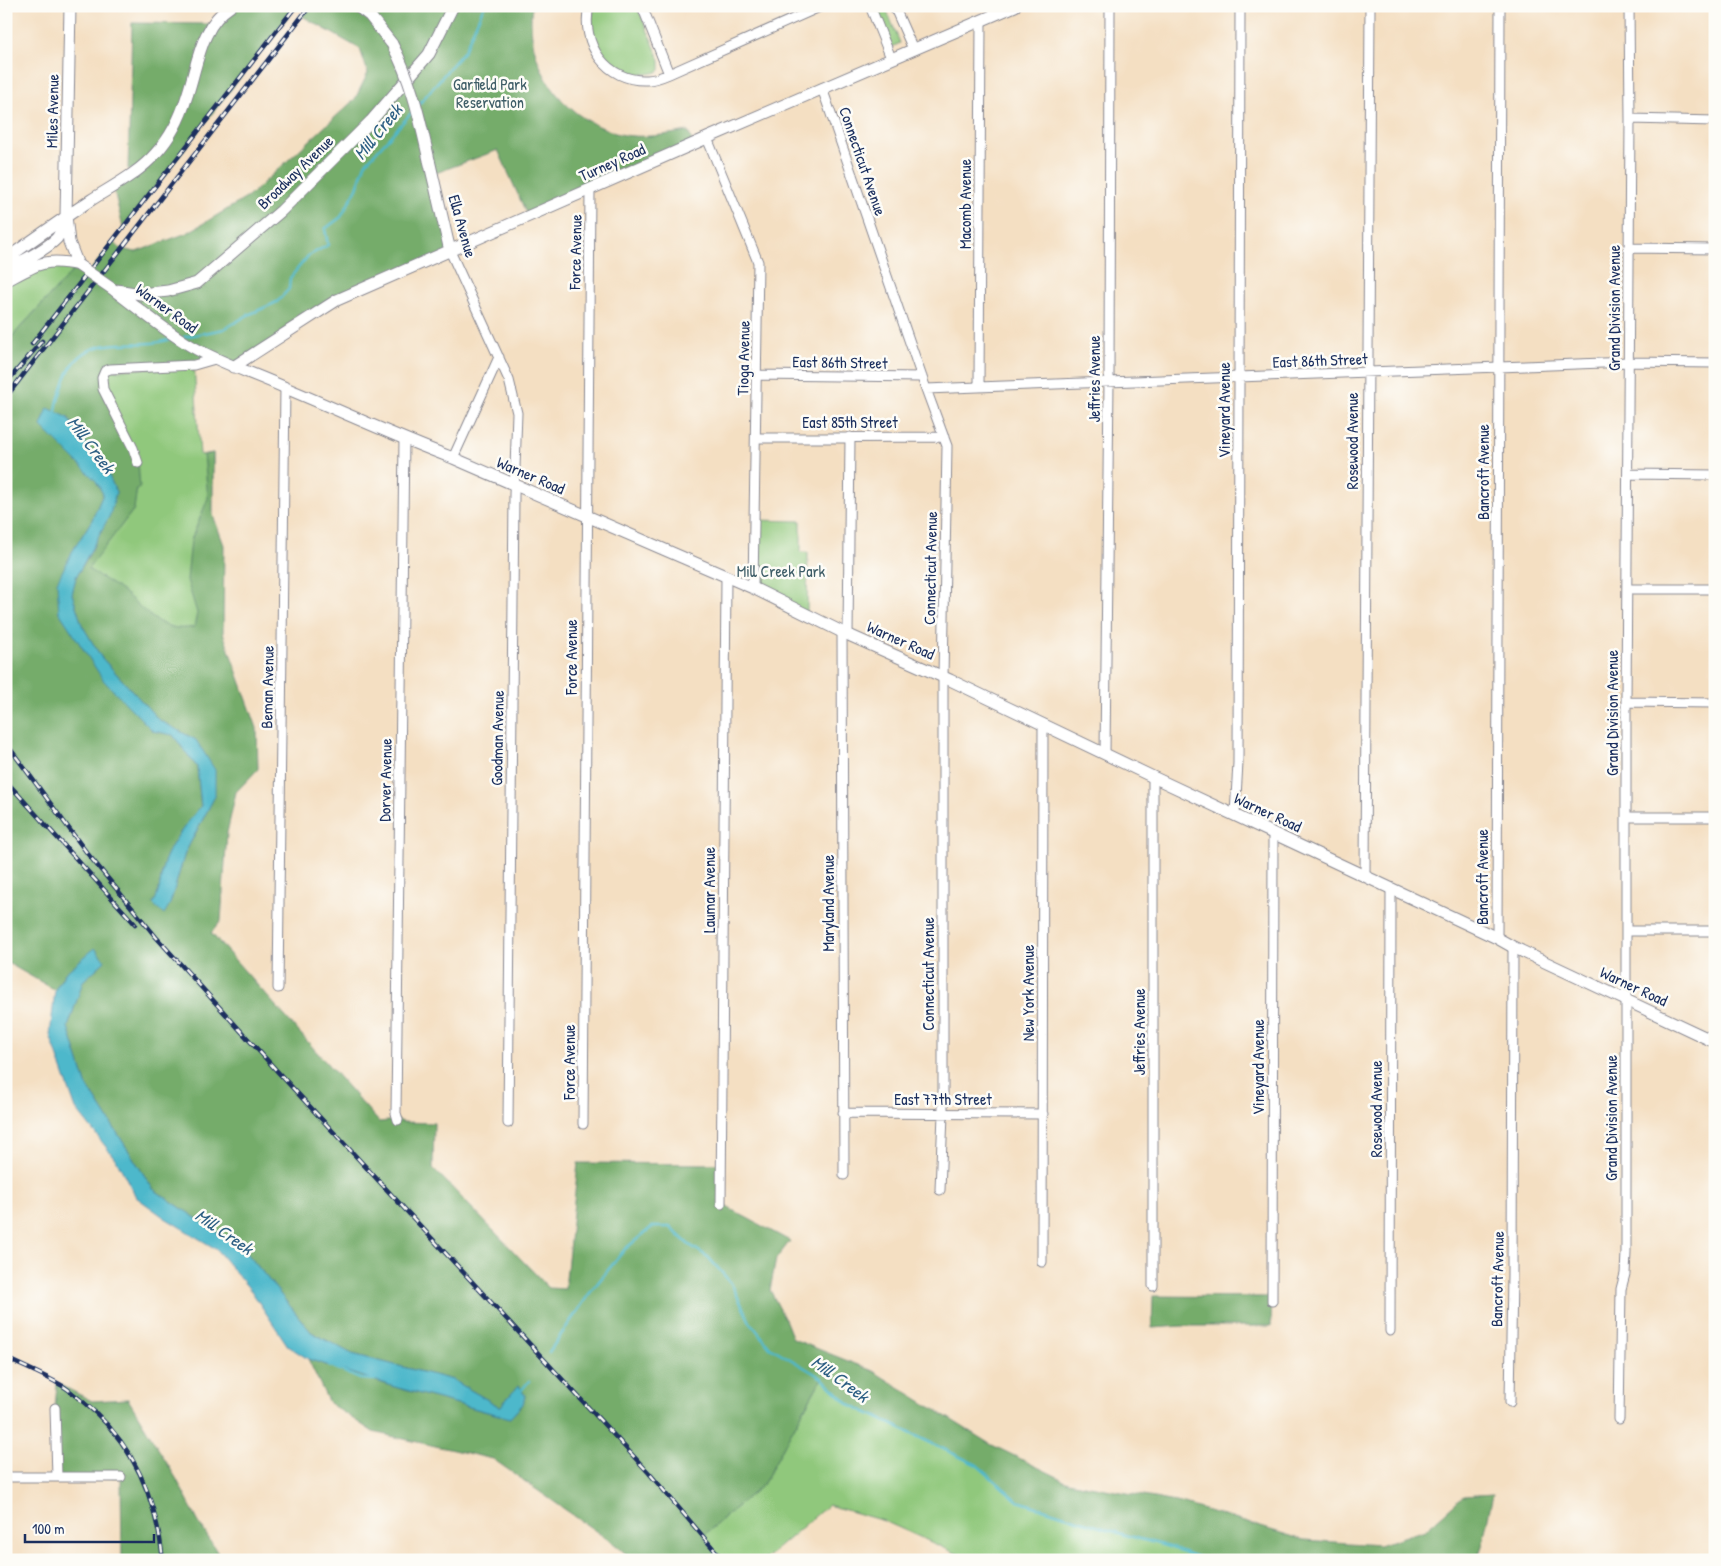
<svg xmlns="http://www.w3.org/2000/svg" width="1721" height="1566" viewBox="0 0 1721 1566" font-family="'Patrick Hand',sans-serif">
	<rect width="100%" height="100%" fill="#fdfcf7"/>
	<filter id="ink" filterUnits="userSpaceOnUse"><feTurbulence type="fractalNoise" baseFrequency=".02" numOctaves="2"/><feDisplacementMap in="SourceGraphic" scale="10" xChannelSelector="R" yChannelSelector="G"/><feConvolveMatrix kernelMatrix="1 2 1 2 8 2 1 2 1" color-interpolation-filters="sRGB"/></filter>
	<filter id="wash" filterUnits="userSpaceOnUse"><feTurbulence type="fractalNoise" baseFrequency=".0096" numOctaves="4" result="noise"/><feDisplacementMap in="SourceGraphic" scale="20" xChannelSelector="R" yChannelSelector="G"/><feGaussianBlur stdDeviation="1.12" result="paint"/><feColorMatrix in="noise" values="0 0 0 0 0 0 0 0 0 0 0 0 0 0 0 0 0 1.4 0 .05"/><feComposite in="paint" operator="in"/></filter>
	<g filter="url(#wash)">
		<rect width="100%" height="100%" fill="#f4dfc2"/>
		<!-- green -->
		<path fill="#90c87b" stroke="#567c6c" d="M595,6H637L660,60V70L657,72C620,83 581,44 595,6Z
			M874,6H885L900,43L892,47Z
			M78,265L6,343V281L25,270Z
			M194,365L200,455L213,453L211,637L181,630L154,621L121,591L85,576L88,566L134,509L103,389L105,371Z
			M755,520L801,521V552L808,553L807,614L753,588Z
			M822,1378L849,1404L977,1465L1018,1501L1122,1534L1173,1548L1205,1560H971L884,1521L828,1505L764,1560H723L703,1536L764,1483L788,1438Z"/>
		<!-- forest -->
		<path fill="#74ac6b" stroke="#486e64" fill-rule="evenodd" d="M231,6H296L123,228L113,186L137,169H128L132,23L212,24Z
			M310,6H532C525,57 554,108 601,127C607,129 613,133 619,134C642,139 665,135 688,131L693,144L528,217L498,150L433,174L450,251L337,300L233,367L215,359L110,369L102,378L138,463L140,487L137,488L134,509L88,569C99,576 110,583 121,590C145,609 159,634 194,627L197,613L187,580L191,540L208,498L204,455L213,453V515L224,545L223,633L257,728L258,769L236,792L227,833L221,921L211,933L379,1122L398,1120L403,1122L434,1123L433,1168L549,1288L565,1289L578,1163L722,1164L721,1204L790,1241L776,1259L770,1290L785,1319L793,1339L873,1371L990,1444L1068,1482L1181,1503L1304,1540L1379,1545L1425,1530L1463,1496L1493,1494L1482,1546L1477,1560H1205L1173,1548L1122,1534L1018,1501L977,1465L849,1404L822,1378L788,1438L764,1483L703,1536L723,1560H633L617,1546L493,1459L373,1432L329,1403L308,1359L398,1388L510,1418L523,1404L525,1396L519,1385L500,1407L453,1380L352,1354L311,1332L246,1252L153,1189L86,1084L68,1027L83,981L105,961L65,973L55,990L6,962V343L78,265L89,272L113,242L121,249L136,252L187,233L248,197L355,99L368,73L360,49L302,16ZM68,417L109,476L116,492L92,550L76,577L72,594L82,625L101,657L159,720L196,740L215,796L185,853L170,904H153C163,889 159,870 167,855C175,837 189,821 201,807L197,767L173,735L153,731L73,632L59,612L72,552L92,520L103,494L96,481L57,442Z
			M1153,1296L1272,1297L1271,1326H1183L1152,1328Z
			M57,1383L92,1401L128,1399L176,1478L198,1521L222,1560H122L121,1477H57L55,1408Z"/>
		<!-- water -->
		<path fill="#4eb8cb" stroke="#347494" d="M48,408L67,417L109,476L116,492L110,515L76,577L72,594L82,625L101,657L159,720L196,740L215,770V796L185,853L170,904L164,914L153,904C163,889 159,870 167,855C175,837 189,821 201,806L197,767L173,735L153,731L104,681L59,612L57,582L72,552L92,520L103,494L96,481L41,426Z
			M95,948L105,961L83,981L68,1027L86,1084L153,1189L246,1252L311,1332L352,1354L453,1380L500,1407L519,1385L525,1396L523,1404L510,1418L398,1388L308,1359L288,1346L252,1292L216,1249L165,1218L136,1197L117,1161L76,1109L50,1035L55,990L65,973Z"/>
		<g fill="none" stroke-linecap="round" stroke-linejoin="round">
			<!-- stream -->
			<path stroke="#4eb8cb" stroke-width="2.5" d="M419,104L464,51L484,6
				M184,337L224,329L248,315L277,302L289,289L290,278L308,256L328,245L325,229L341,217L357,188L365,164L414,110
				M56,415C55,405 60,395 63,385C78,338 111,345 151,343C159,343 166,340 174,339
				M549,1352L592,1290L625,1249L652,1227H670L688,1244L708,1257L731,1283L750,1322L770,1347L822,1378L849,1404L977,1465L1018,1501L1122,1534L1173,1548L1205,1560
				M329,1365L360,1379L375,1380
				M520,1392L529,1381"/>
		</g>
	</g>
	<g filter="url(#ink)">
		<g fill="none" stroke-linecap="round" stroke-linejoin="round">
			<!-- minor casing -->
			<g stroke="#888790" stroke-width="11">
				<path id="minor" d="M589,6C580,44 607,82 647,80C655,80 662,77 669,74L822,6
					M642,6L669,74
					M870,6L891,58
					M894,6L913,49
					M822,88L926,389L947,446L943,677V1114L940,1190
					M1630,119L1715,121
					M707,138L758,262L753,588
					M1628,248L1715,249
					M450,251L509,380L517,413L514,495L508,1123
					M758,375L922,377
					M979,387L981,21
					M926,389L1629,362L1715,363
					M756,438L944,437
					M453,458L499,357
					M138,463L133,448L103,389L102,378L105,371L110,369L194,365L215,359
					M1628,474L1715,475
					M1628,589H1715
					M842,632L844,1175
					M848,634L850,437
					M1626,702L1715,703
					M1105,753L1109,382L1110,6
					M1235,814L1238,763L1240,6
					M1626,817H1715
					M1365,876L1370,6
					M1626,931H1715
					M1497,938L1500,6
					M278,988L285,387
					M843,1113L1043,1114
					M398,1120L396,1113L404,439
					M583,1124L590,189
					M721,1204L726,577
					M1042,1262L1043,724
					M1153,1286V777
					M1272,1301L1273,833
					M1390,1331L1391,888
					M1510,1402L1512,1275L1513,947
					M55,1408L57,1477
					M1619,1419L1621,1289L1625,1274L1626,1253V702L1630,119L1629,6
					M6,1477H121"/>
			</g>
			<!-- major casing -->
			<g stroke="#888790" stroke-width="13">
				<path id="major" d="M70,6L66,216L69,242L78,265
					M357,6L370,16L392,44
					M429,160L450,251
					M6,259C34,239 62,219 91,200C113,186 139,173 156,153C170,138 181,116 187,96C198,64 200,26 231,6
					M6,270C21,261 45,251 57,238C61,233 63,226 65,220
					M6,281C35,265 45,257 78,265
					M114,290C139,309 164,330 191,346C222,364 256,374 288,389C343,412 397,437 453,458L753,588L842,632L950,680L1153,777L1497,938L1513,947L1715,1042
					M116,290L141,294L168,291L197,283L281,211L371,121L429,54L453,6
					M233,367L337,300L707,138L1015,6"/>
			</g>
			<!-- minor -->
			<use href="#minor" stroke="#fff" stroke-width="9"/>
			<!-- major -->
			<use href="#major" stroke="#fff" stroke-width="11"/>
			<!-- rail casing -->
			<g stroke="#1b2f5e" stroke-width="4.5">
				<path id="rail" d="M32,344L296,6
					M6,383L42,341
					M6,397L310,6
					M6,743L87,853L156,937L277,1071L649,1473L723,1560
					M6,781L135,924
					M6,1358C24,1367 44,1375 61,1385C69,1389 75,1396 82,1401C133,1441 156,1497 163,1560"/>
			</g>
			<!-- rail -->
			<use href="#rail" stroke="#fdfcf7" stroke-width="2.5" stroke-dasharray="8" stroke-linecap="butt"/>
			<!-- major-bridge casing -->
			<g stroke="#888790" stroke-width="13" stroke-linecap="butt">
				<path id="major-bridge" d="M392,44C412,81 420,120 429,160
					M78,265L114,290"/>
			</g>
			<!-- major-bridge -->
			<use href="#major-bridge" stroke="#fff" stroke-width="11"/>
		</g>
	</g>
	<g text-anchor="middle" stroke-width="5" stroke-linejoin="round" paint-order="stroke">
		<!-- park labels -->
		<g font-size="16" fill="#3e5d67" stroke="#fdfcf7">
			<text x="490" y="90">Garfield Park<tspan x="490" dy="18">Reservation</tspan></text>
			<text x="781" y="577">Mill Creek Park</text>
		</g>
		<!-- street labels -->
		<g font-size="16" fill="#1b2f5e" stroke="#fdfcf7">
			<text transform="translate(52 111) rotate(-89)" y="6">Miles Avenue</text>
			<text transform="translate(863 161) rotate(71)" y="6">Connecticut Avenue</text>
			<text transform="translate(612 162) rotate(-24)" y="6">Turney Road</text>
			<text transform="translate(295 172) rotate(-44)" y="6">Broadway Avenue</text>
			<text transform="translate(965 204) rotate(-90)" y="6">Macomb Avenue</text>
			<text transform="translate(463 226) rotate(74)" y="6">Ella Avenue</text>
			<text transform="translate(575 252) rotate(-89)" y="6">Force Avenue</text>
			<text transform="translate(167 308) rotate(36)" y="6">Warner Road</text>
			<text transform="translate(1614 308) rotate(-90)" y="6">Grand Division Avenue</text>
			<text transform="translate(743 358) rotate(-89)" y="6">Tioga Avenue</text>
			<text transform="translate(1320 360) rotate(-2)" y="6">East 86th Street</text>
			<text transform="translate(840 362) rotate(1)" y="6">East 86th Street</text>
			<text transform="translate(1094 379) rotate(-90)" y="6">Jeffries Avenue</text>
			<text transform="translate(1224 410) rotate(-90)" y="6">Vineyard Avenue</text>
			<text x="850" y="428">East 85th Street</text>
			<text transform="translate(1352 441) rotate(-90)" y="6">Rosewood Avenue</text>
			<text transform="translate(1483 472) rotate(-90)" y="6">Bancroft Avenue</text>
			<text transform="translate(531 475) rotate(23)" y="6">Warner Road</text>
			<text transform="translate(930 568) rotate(-89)" y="6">Connecticut Avenue</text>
			<text transform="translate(901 640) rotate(24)" y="6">Warner Road</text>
			<text transform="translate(571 657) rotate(-90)" y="6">Force Avenue</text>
			<text transform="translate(267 687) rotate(-89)" y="6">Beman Avenue</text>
			<text transform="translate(1612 713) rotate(-90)" y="6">Grand Division Avenue</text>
			<text transform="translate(497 738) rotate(-89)" y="6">Goodman Avenue</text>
			<text transform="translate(385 780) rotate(-89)" y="6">Dorver Avenue</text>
			<text transform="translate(1268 812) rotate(25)" y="6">Warner Road</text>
			<text transform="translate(1482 877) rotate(-90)" y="6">Bancroft Avenue</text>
			<text transform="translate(709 890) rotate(-90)" y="6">Laumar Avenue</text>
			<text transform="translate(828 903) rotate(-90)" y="6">Maryland Avenue</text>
			<text transform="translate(928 974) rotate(-90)" y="6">Connecticut Avenue</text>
			<text transform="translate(1634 986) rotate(25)" y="6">Warner Road</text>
			<text transform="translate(1028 993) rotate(-90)" y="6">New York Avenue</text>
			<text transform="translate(1139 1032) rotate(-90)" y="6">Jeffries Avenue</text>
			<text transform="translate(569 1062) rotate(-90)" y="6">Force Avenue</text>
			<text transform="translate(1258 1067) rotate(-90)" y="6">Vineyard Avenue</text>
			<text x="943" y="1105">East 77th Street</text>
			<text transform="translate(1376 1109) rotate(-90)" y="6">Rosewood Avenue</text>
			<text transform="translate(1611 1118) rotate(-90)" y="6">Grand Division Avenue</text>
			<text transform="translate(1497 1279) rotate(-89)" y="6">Bancroft Avenue</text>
		</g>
		<!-- water labels -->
		<g font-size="18" font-style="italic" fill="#2d5f84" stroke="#fdfcf7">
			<text transform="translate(378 132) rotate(-51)" y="6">Mill Creek</text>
			<text transform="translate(91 445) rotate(53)" y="6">Mill Creek</text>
			<text transform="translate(224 1232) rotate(35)" y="6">Mill Creek</text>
			<text transform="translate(840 1379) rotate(36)" y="6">Mill Creek</text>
		</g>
	</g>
	<!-- margin -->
	<rect width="1721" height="1566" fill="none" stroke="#fdfcf7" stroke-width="25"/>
	<!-- scale -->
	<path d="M25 1534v8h129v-8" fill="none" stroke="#1b2f5e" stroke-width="2.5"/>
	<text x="32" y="1534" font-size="15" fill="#1b2f5e" stroke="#fdfcf7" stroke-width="4" paint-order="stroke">100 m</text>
</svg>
